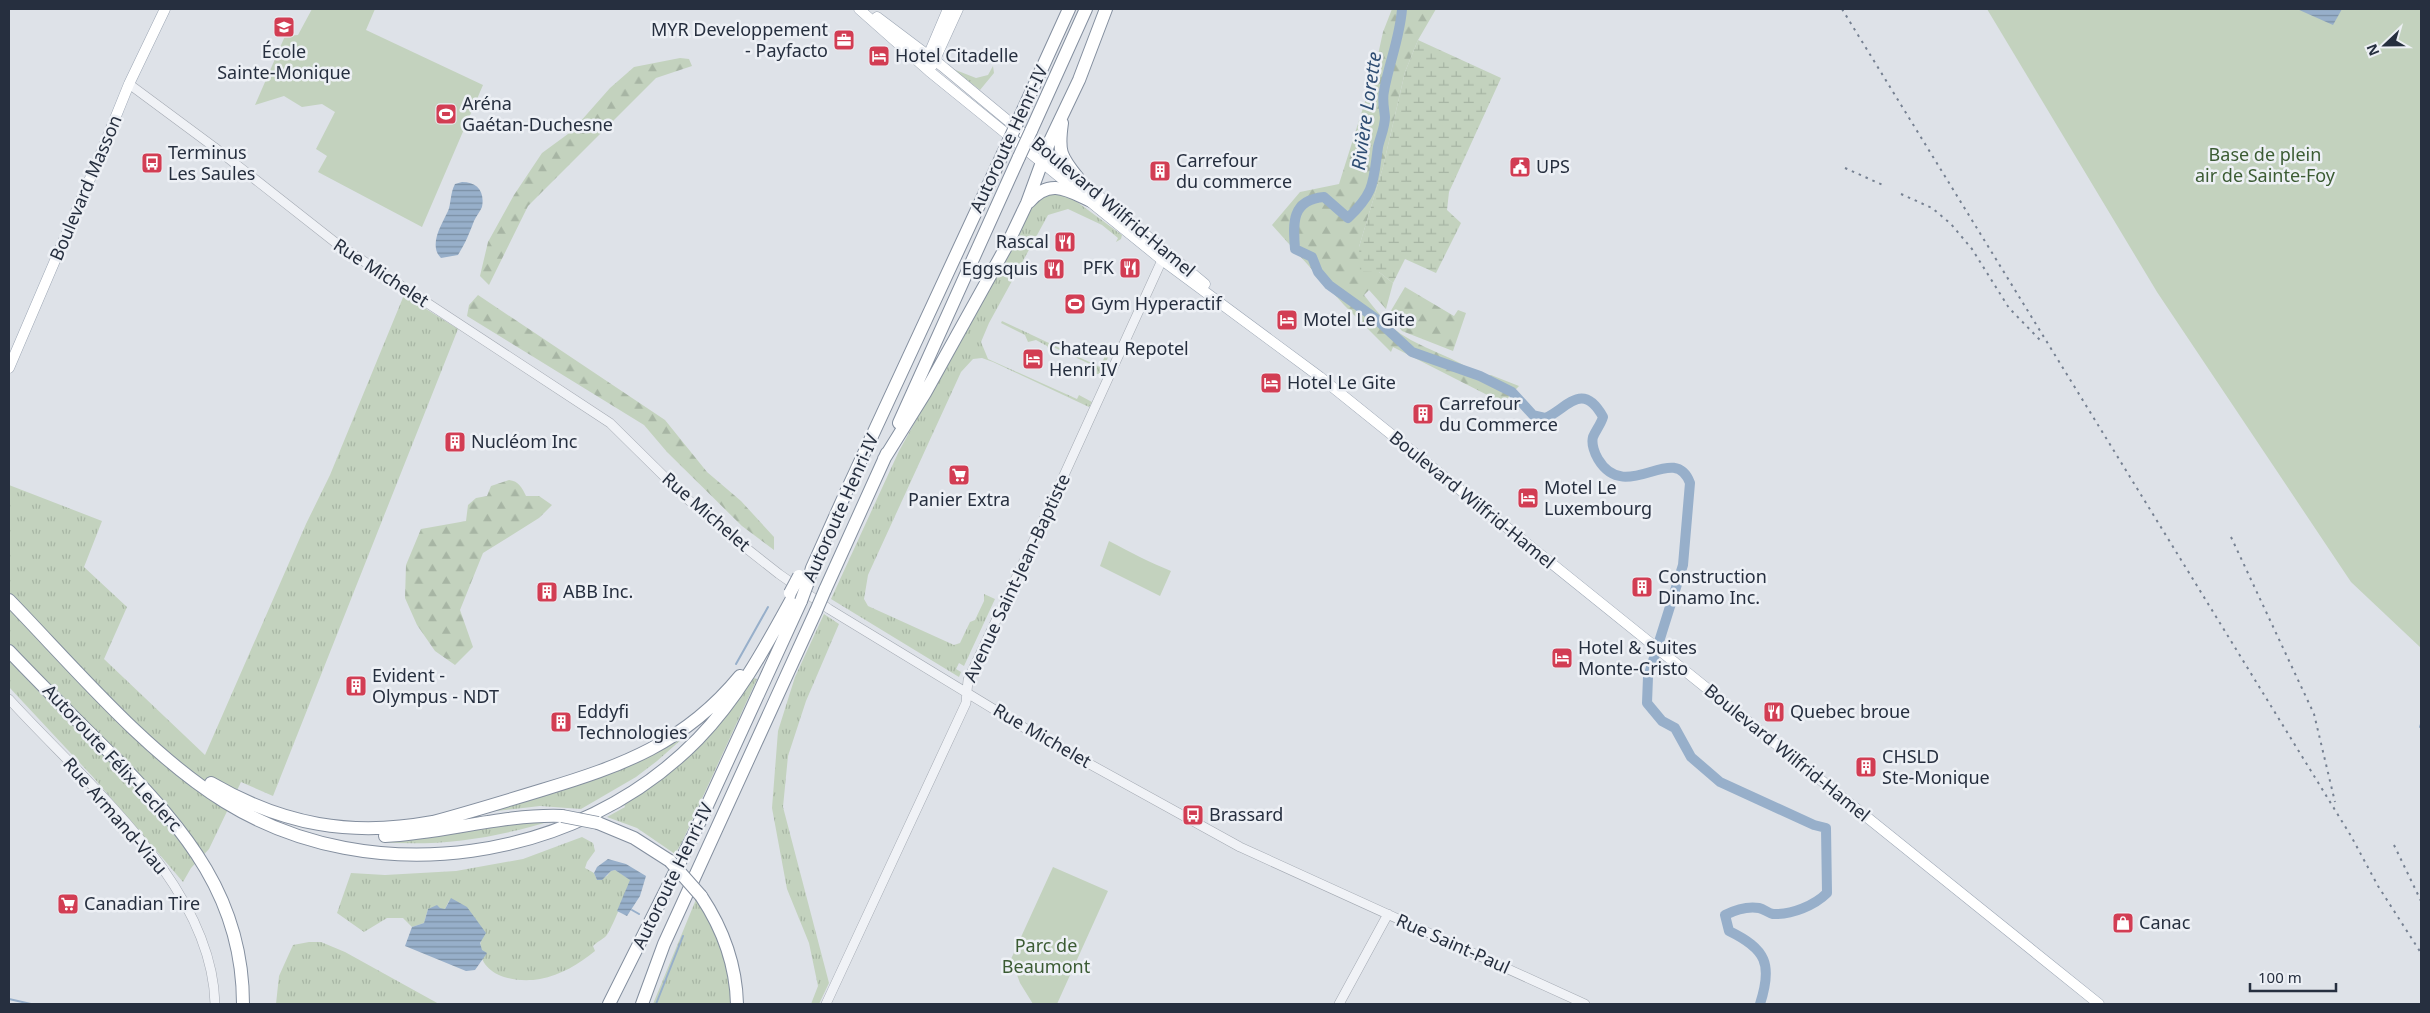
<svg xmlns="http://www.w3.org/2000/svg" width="2430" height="1013" viewBox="0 0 2430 1013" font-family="'Noto Sans',sans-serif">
	<defs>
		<pattern id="grass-tufts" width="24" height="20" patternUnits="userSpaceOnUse" patternTransform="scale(1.25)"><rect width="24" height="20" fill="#c3d2be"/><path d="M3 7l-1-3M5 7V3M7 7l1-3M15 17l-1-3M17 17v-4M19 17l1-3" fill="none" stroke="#a7b5a4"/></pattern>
		<pattern id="forest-firs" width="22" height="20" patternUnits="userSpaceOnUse" patternTransform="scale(1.25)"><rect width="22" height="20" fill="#c3d2be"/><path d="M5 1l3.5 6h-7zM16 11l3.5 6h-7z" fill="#a7b5a4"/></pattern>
		<pattern id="wetland-marsh" width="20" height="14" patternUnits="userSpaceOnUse" patternTransform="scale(1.25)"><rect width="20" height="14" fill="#c3d2be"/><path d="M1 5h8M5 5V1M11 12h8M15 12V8" fill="none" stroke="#a7b5a4"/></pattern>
		<pattern id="water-rules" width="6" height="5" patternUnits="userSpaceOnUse" patternTransform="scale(1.25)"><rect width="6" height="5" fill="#97afca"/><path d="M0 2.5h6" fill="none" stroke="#7b8fa5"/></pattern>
	</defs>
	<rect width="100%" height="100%" fill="#dee2e8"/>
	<!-- grass -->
	<path fill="url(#grass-tufts)" d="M993,66L994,73L980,90L953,69L976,78L988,75Z
		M1045,193L1069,196L1122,235L1121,239L1116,242L1118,238L1102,225L1068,209L1048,215L989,323L981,342L988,359L1077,399L1079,395L1092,402L1089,407L993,362L982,358L973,359L961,372L868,575L864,599L868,606L954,645L960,643L970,622L975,620L984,601V594L995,599L964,666L959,663L956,669L961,672L959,677L831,599L899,451L996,276L1032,204Z
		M404,295L458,329L273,796L241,782L209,849L191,868L183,882L93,777L9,687V485L102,521L84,567L127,607L104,659L205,755L306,524L330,475Z
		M1002,321L1100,367L1106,354L1109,355L1101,374H1095L1092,365L1053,347L1049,351L1047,346L1036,340L1028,342L1025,335L1001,323Z
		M824,614L839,624L806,701L788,756L783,807L829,983L819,1004H811L818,986L809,943L787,889L772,808L778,731L795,677Z
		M754,678L757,679L682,842L675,854L637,828L607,817L625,807L624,804C677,771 718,729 754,678Z
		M708,716L657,761L636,777L581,809L540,806L496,811L463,818L603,775Z
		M554,820C496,838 440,847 380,842L414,839L497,823Z
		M582,837L593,843L595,851L587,862L585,868L594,873L597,880L607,876L611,871L615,870L631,880C628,888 611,931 606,936C603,939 597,942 593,946L595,951C579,964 561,975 540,979C512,984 471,974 482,936C472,915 471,909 449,901L445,909H428L424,923L412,927L403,918H387L364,932L337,913L351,873L385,875L456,871L523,859Z
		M697,897C720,929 727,967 732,1004H653Z
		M309,942H321L345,952L439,1004H276L279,976L293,945Z"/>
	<!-- forest -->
	<path fill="url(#forest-firs)" d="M1392,9H1436L1418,40L1405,72L1383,167L1359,247L1379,272L1393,283L1386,309L1369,290L1364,295C1375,309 1386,324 1401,334C1427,351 1456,357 1480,376L1491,375L1519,386L1503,403L1393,347L1391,352L1344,305L1272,225L1300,192L1339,184L1374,73L1383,32Z
		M680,58L689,59L692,66L656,78L528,206L489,285L480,276L488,242L514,195L542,153L572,131L610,88L634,67Z
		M1405,287L1454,316L1458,310L1466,313L1453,351L1402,331L1389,314Z
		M478,295L665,420L707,472L741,501L774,537V550L742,526L667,452L644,425L467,316L469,305Z
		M509,480C519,481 522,488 526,496H539L552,505L539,518L483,553L460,610L473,647L455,665L435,651L417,625L405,598L406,565L421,529L466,521L468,505L476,498L487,496L491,486Z"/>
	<!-- wetland -->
	<path fill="url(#wetland-marsh)" d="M1418,40L1501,78L1449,192L1447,210L1461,223L1436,273L1405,259L1393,283L1379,272L1360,271L1359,247L1383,167L1405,72Z"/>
	<!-- park -->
	<path fill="#c3d2be" d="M312,9H375L366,30L483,85L422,227L318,172L327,156L316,149L335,112L322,104L302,107L284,96L255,105L285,36L298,35Z
		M1987,9H2421V648L2351,582L2157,292Z
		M1109,541C1130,552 1151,563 1171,571L1160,596L1100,566Z
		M1053,867L1108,891L1057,1004H1033L1020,983L1011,959Z"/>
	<!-- water -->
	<path fill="url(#water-rules)" d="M2297,9H2342L2333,25Z
		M462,182C477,182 485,191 482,207C480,212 476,216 474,221C469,234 466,242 458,255L441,258C428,245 442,224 448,211C451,205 450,193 455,184Z
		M608,859L626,864L646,876L640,896L627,916L617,911L630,880L615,870L611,871L602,880H597L594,873L597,867Z
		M451,898L467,907L486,933L480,943L482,950L487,953L475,970L466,971L405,946L412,927L424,923L428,909L437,905L440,908L445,909Z"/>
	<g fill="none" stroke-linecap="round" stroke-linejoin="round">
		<!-- stream -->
		<path stroke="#97afca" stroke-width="2" d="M736,664L768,607
			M2420,727L2421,724
			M632,910L639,914
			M9,999L31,1004
			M656,1004L683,936"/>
		<!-- river -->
		<path stroke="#97afca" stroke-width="10" d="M1402,9C1400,37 1389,63 1384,91C1382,100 1384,108 1385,117C1385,127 1380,138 1378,147C1373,183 1375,192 1348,218L1324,197C1291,200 1293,223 1295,249L1312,257L1318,272L1329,285L1375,318L1412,352L1480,376L1512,392L1533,415L1546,418C1568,407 1583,381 1603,417C1601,424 1596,430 1593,437C1591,444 1595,454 1598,459C1626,506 1674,440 1690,483L1683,565L1648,677L1647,703L1662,721L1675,728L1691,757L1720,782L1814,825L1826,828L1827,893C1815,905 1792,915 1773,914C1768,913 1764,909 1759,908C1747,906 1735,910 1725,915L1729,931C1766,949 1773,964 1760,1004"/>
		<!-- minor casing -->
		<g stroke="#a3a9b2" stroke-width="10">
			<path id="minor" d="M129,84L214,147L336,243L610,423L685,497L732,537L779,574L829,609L1028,730L1240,847L1585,1004
				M9,699C84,782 212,884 215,1004
				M826,1004L966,703L968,680L1050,506L1162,260
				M1339,1004L1388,914"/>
		</g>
		<!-- major casing -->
		<g stroke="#9ca6b4" stroke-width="11">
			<path id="major" d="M859,9L929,71L1162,260L1320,377L2099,1004
				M877,17L942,66L1205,284
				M926,61L948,9
				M932,66L958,9
				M9,368L101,153L129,84L165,9"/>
		</g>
		<!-- highway casing -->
		<g stroke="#848f9f" stroke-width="14">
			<path id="highway" d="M1018,121L1069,9
				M1062,123C1058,151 1060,156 1078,178
				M1031,131L1086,9
				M1029,202C1050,178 1067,190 1091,201
				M899,423L1019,157
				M884,459L925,393L1006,247L1027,203L1049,143L1079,80L1106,9
				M808,582L812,568L847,490L1006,147
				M825,590L887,453
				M9,600C74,667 146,753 225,802C373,893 578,862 698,739C739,697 766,646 794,595
				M9,651C44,688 80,723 116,759C186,831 243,898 243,1004
				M211,783C283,825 351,837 433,822C470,812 506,801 542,790C622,766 685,743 740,676
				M598,823L634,838L670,861
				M385,836C445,833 502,814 562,816
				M701,896C723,929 736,964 737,1004
				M609,1004L695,832L801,601
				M642,1004L664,944L816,611"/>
		</g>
		<!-- minor -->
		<use href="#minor" stroke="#f0f2f6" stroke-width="9"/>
		<!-- major -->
		<use href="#major" stroke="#fff" stroke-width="10"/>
		<!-- highway -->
		<use href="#highway" stroke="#fff" stroke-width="12"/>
		<!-- rail -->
		<path stroke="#768192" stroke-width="2" stroke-dasharray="2.5 5" stroke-linecap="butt" d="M1842,9L2351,836L2378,886L2421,953
			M1845,168L1885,186
			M1901,194L1932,208L1951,224L1972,249L2009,308L2040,340
			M2231,537L2314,714L2335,802
			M2394,845L2421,901"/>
		<!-- highway-bridge casing -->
		<g stroke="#848f9f" stroke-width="14" stroke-linecap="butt">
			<path id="highway-bridge" d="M1006,147L1018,121
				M1019,157L1031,131
				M790,593L799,576
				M801,601L808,582
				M816,611L825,590
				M562,816L598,823
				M670,861L701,896"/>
		</g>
		<!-- highway-bridge -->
		<use href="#highway-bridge" stroke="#fff" stroke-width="12"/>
	</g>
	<!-- icons -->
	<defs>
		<g id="school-square" transform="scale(1.125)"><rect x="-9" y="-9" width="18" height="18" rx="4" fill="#d23d53" stroke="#edf0f5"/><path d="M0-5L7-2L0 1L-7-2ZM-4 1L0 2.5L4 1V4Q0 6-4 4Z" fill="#fff"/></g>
		<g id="office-square" transform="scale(1.125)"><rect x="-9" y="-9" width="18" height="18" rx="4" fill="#d23d53" stroke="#edf0f5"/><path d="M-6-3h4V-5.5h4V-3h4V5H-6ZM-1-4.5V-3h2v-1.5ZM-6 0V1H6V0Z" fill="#fff"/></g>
		<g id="hotel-square" transform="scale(1.125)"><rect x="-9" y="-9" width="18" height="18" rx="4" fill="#d23d53" stroke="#edf0f5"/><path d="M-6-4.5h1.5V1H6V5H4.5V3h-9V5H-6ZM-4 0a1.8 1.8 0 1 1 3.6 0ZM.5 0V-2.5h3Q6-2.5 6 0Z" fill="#fff"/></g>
		<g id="stadium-square" transform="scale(1.125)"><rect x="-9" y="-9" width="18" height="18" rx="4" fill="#d23d53" stroke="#edf0f5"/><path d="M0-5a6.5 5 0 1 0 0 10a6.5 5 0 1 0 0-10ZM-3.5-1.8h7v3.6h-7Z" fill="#fff"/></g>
		<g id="bus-square" transform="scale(1.125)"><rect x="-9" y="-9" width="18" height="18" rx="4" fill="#d23d53" stroke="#edf0f5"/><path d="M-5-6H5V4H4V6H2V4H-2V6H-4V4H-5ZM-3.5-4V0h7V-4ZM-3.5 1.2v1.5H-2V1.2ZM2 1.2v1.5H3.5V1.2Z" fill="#fff"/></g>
		<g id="civic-square" transform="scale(1.125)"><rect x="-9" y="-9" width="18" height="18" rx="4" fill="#d23d53" stroke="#edf0f5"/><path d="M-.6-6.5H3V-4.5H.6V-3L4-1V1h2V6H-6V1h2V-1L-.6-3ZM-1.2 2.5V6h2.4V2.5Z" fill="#fff"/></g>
		<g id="building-square" transform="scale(1.125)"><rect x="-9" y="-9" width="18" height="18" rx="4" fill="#d23d53" stroke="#edf0f5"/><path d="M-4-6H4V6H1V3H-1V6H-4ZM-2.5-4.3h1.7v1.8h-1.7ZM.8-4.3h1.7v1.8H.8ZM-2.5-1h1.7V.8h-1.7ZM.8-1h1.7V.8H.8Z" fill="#fff"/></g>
		<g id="restaurant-square" transform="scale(1.125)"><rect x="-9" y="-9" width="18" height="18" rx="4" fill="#d23d53" stroke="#edf0f5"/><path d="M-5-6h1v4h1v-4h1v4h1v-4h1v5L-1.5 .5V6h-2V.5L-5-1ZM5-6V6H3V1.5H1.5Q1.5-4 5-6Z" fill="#fff"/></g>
		<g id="supermarket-square" transform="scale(1.125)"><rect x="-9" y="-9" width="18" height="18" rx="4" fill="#d23d53" stroke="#edf0f5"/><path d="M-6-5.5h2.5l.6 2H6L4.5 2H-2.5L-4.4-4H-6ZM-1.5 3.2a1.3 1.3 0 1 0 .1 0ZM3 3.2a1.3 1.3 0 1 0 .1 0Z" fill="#fff"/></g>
		<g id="shop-square" transform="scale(1.125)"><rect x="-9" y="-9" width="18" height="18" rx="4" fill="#d23d53" stroke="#edf0f5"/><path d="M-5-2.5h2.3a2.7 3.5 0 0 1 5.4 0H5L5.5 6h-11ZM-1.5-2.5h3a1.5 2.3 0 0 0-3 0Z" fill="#fff"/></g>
	</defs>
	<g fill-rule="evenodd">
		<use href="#school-square" x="284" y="27"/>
		<use href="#office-square" x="844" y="40"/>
		<use href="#hotel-square" x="879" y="56"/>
		<use href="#stadium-square" x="446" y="114"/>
		<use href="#bus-square" x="152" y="163"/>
		<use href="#civic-square" x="1520" y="167"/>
		<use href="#building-square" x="1160" y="171"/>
		<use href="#restaurant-square" x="1065" y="242"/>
		<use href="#restaurant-square" x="1130" y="268"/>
		<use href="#restaurant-square" x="1054" y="269"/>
		<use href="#stadium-square" x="1075" y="304"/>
		<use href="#hotel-square" x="1287" y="320"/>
		<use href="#hotel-square" x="1033" y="359"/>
		<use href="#hotel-square" x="1271" y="383"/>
		<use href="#building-square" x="1423" y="414"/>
		<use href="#building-square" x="455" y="442"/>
		<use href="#supermarket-square" x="959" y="475"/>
		<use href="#hotel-square" x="1528" y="498"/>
		<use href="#building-square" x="1642" y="587"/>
		<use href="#building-square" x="547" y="592"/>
		<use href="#hotel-square" x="1562" y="658"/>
		<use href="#building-square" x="356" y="686"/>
		<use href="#restaurant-square" x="1774" y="712"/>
		<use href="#building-square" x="561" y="722"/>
		<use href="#building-square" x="1866" y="767"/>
		<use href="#bus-square" x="1193" y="815"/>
		<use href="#supermarket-square" x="68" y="904"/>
		<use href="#shop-square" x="2123" y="923"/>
	</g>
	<g text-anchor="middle" stroke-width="5" stroke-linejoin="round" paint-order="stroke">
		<!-- poi labels -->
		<g font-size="18" fill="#262f3f" stroke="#edf0f5" text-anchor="start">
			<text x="828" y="36" text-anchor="end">MYR Developpement<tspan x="828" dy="21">- Payfacto</tspan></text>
			<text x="284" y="58" text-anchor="middle">École<tspan x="284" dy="21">Sainte-Monique</tspan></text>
			<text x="895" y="62">Hotel Citadelle</text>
			<text x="462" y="110">Aréna<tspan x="462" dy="21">Gaétan-Duchesne</tspan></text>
			<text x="168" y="159">Terminus<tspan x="168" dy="21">Les Saules</tspan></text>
			<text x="1176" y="167">Carrefour<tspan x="1176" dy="21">du commerce</tspan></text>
			<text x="1536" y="173">UPS</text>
			<text x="1049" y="248" text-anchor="end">Rascal</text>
			<text x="1114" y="274" text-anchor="end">PFK</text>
			<text x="1038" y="275" text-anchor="end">Eggsquis</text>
			<text x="1091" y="310">Gym Hyperactif</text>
			<text x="1303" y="326">Motel Le Gite</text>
			<text x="1049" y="355">Chateau Repotel<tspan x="1049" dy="21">Henri IV</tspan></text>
			<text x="1287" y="389">Hotel Le Gite</text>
			<text x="1439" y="410">Carrefour<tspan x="1439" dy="21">du Commerce</tspan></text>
			<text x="471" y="448">Nucléom Inc</text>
			<text x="1544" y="494">Motel Le<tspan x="1544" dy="21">Luxembourg</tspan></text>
			<text x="959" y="506" text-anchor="middle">Panier Extra</text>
			<text x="1658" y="583">Construction<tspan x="1658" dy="21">Dinamo Inc.</tspan></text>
			<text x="563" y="598">ABB Inc.</text>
			<text x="1578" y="654">Hotel &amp; Suites<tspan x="1578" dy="21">Monte-Cristo</tspan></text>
			<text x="372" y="682">Evident -<tspan x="372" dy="21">Olympus - NDT</tspan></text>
			<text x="577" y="718">Eddyfi<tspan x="577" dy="21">Technologies</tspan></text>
			<text x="1790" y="718">Quebec broue</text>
			<text x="1882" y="763">CHSLD<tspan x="1882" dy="21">Ste-Monique</tspan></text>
			<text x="1209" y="821">Brassard</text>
			<text x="84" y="910">Canadian Tire</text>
			<text x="2139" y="929">Canac</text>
		</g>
		<!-- street labels -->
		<g font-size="18" fill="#262f3f" stroke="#edf0f5">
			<text transform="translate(1009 139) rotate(-65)" y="6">Autoroute Henri-IV</text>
			<text transform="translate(86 188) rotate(-67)" y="6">Boulevard Masson</text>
			<text transform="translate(1113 207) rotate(40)" y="6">Boulevard Wilfrid-Hamel</text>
			<text transform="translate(381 273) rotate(33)" y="6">Rue Michelet</text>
			<text transform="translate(1472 500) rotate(39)" y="6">Boulevard Wilfrid-Hamel</text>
			<text transform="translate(841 508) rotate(-66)" y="6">Autoroute Henri-IV</text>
			<text transform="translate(706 512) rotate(41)" y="6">Rue Michelet</text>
			<text transform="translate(1017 578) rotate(-65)" y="6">Avenue Saint-Jean-Baptiste</text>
			<text transform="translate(1042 736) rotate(30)" y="6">Rue Michelet</text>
			<text transform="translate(1787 753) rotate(39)" y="6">Boulevard Wilfrid-Hamel</text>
			<text transform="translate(112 758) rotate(47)" y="6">Autoroute Félix-Leclerc</text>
			<text transform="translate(115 816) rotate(49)" y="6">Rue Armand-Viau</text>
			<text transform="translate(673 876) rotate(-64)" y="6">Autoroute Henri-IV</text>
			<text transform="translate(1453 944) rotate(24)" y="6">Rue Saint-Paul</text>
		</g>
		<!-- park labels -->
		<g font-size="18" fill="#3b5b33" stroke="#edf0f5">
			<text x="2265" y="161">Base de plein<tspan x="2265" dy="21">air de Sainte-Foy</tspan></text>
			<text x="1046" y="952">Parc de<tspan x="1046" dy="21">Beaumont</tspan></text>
		</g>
		<!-- water labels -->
		<g font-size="19" font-style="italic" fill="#2f4e74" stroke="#edf0f5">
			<text transform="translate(1366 111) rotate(-82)" y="7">Rivière Lorette</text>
		</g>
	</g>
	<!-- border -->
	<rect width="2430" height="1013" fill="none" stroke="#262f3f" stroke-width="20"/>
	<!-- north arrow -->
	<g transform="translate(2385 45) rotate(248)" stroke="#edf0f5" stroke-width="4" paint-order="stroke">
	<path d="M0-4L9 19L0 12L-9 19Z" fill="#262f3f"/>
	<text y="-8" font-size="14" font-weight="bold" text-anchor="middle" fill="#262f3f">N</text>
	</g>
	<!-- scale -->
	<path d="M2250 983v8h86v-8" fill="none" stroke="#262f3f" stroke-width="2.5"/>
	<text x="2258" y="983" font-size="15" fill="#262f3f" stroke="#edf0f5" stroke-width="4" paint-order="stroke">100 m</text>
</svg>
